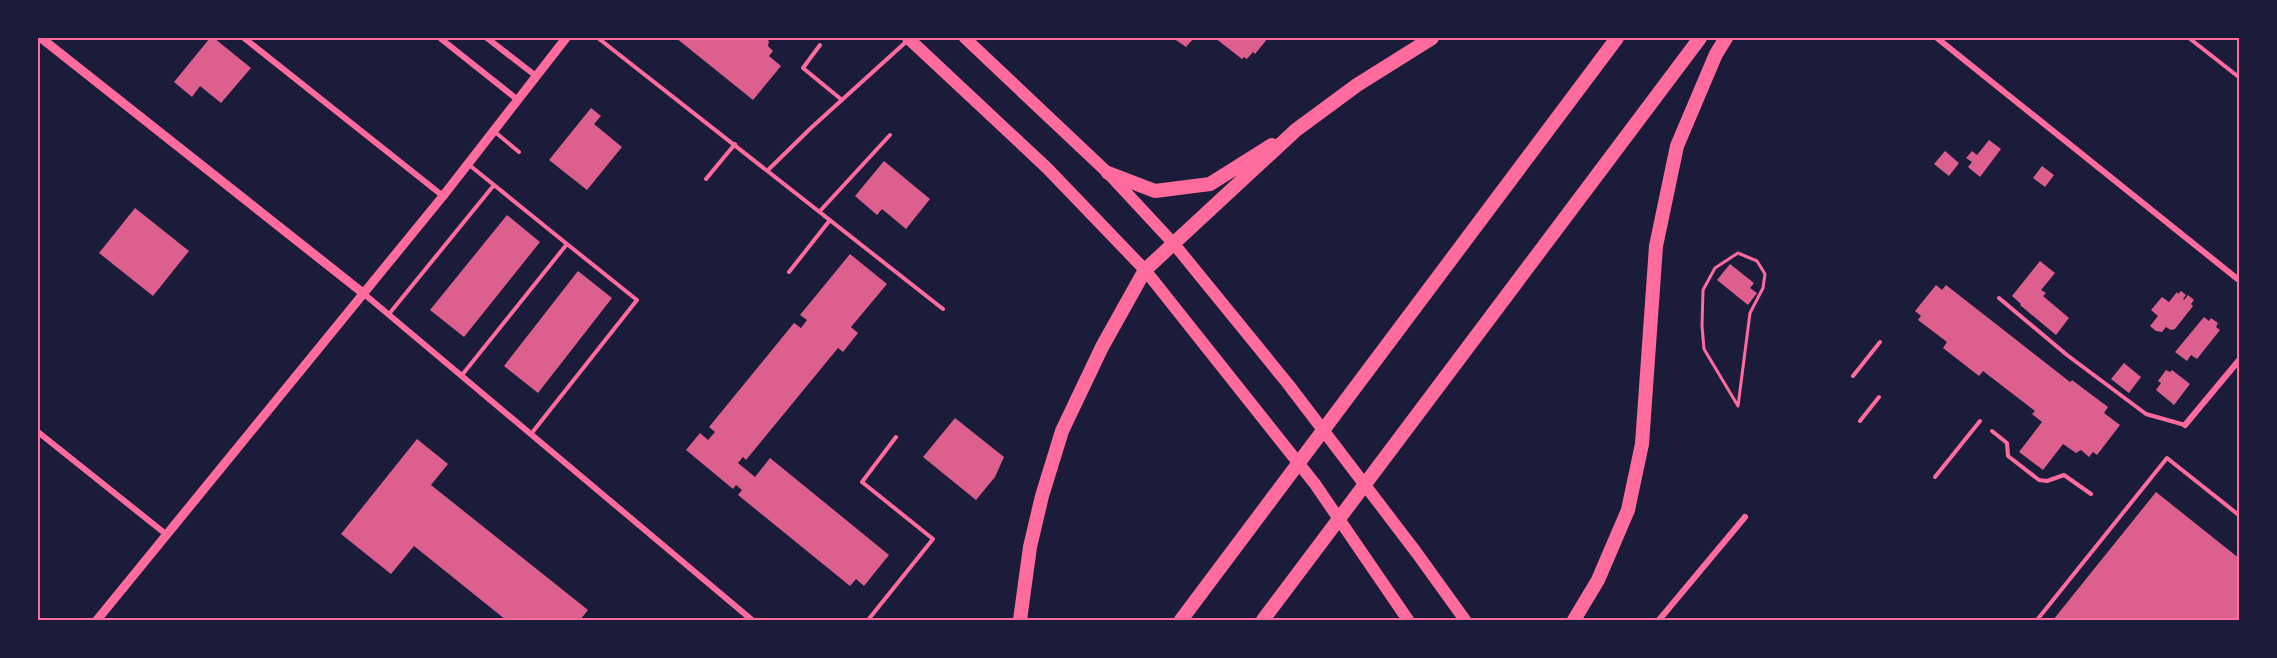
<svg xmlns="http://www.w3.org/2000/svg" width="2277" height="658" viewBox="0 0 2277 658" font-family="Roboto,sans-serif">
	<rect width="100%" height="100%" fill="#1b1b3a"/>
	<!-- building -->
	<path fill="#dd5f8e" d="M210,38H214L251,68L221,103L200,86L192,97L174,82Z
		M676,38H765L769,41L768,46L773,51L769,56L781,66L753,100Z
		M1173,38H1194L1186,47Z
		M1215,38H1268L1255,54L1253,52L1247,59L1244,57L1242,59Z
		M591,108L601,116L594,124L622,147L587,190L549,160Z
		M1989,140L2001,149L1980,177L1968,167L1972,162L1966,158L1972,151L1977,155Z
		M1945,151L1959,163L1949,176L1934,164Z
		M884,161L930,199L906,229L882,209L877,215L855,196Z
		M2042,166L2054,175L2045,187L2033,178Z
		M135,208L189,251L153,296L99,253Z
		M507,215L540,242L464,337L430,310Z
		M850,254L887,284L851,327L858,333L843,352L838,348L746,460L743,457L738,463L755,477L770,458L889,555L864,586L856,579L850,586L738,495L742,490L736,485L733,489L686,450L700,433L708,440L715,432L709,427L794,323L801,328L807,320L800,315Z
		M2040,261L2055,273L2041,290L2046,293L2043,296L2069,318L2056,335L2020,305L2021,304L2012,296Z
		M1730,264L1754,283L1750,288L1757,293L1748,305L1717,280Z
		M578,271L612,298L538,393L504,366Z
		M1936,285L1942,290L1946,285L2070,382L2072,380L2108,407L2104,413L2120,425L2097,455L2093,452L2089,457L2081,450L2076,453L2063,444L2043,470L2019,452L2042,422L2032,414L2035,411L1983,371L1979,376L1943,348L1947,342L1918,320L1921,316L1915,311Z
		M2181,291L2186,295L2183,299L2184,300L2188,295L2194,300L2191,304L2193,306L2175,329L2171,330L2166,327L2162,332L2156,331L2150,326L2158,316L2151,310L2162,297L2169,302L2177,292L2178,294Z
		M2204,317L2209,321L2211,318L2218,323L2216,327L2220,330L2197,359L2191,355L2187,361L2175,352Z
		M2124,363L2141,377L2129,393L2111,379Z
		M2166,370L2170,372L2172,370L2190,384L2174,405L2156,390L2161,383L2158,381Z
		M955,418L1004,457L995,477L976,500L923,457Z
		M417,439L448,464L431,485L588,610L580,620H506L414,546L391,574L341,534Z
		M2156,492L2240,559V620H2053Z"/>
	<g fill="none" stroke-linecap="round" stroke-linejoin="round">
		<!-- path -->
		<path stroke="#ff6b9d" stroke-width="3" d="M1738,253L1757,261L1765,274L1763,288L1750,313L1738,406L1704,349L1702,326L1703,290L1715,268Z"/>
		<!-- service -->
		<path stroke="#ff6b9d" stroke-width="4" d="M598,38L943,309
			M2189,38L2240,78
			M820,45L803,68L842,100
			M495,132L519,152
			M768,170L812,127L907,41
			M706,179L735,144
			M820,211L890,135
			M789,272L830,220
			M1999,298L2067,355L2146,414L2185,425
			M389,314L494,185
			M462,375L567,244L468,164
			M1853,376L1880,342
			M1860,421L1879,397
			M1992,431L2007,443L2008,456L2039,480L2047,481L2064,475L2091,494
			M531,434L637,300L567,244
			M1935,477L1980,421
			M868,620L933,539L862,482L896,437
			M2037,620L2167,458L2240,516"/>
		<!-- minor -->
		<path stroke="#ff6b9d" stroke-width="6" d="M244,38L443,196
			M440,38L518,100
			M487,38L536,76
			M1937,38L2240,281
			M363,293L752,620
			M2185,425L2240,359
			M38,432L167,535
			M1659,620L1745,517"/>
		<!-- tertiary -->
		<path stroke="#ff6b9d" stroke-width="9" d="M41,38L363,293
			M97,620L443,196L566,38"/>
		<!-- trunk -->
		<path stroke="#ff6b9d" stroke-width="12" d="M908,38L1047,168L1145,270L1315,484L1408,620
			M965,38L1108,173L1174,244L1288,384L1416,552L1465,620"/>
		<!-- motorway -->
		<path stroke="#ff6b9d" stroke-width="14" d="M1108,173L1155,191L1210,184L1272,145
			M1020,620L1030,547L1042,496L1062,431L1102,347L1145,270L1296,130L1357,85L1432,38
			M1181,620L1617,38
			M1263,620L1700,38
			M1574,620L1598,580L1628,510L1642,444L1656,246L1677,146L1716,54L1726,38"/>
	</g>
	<!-- border -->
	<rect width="2277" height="658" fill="none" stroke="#1b1b3a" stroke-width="78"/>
	<rect x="39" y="39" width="2199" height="580" fill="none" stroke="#ff6b9d" stroke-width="2"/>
</svg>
